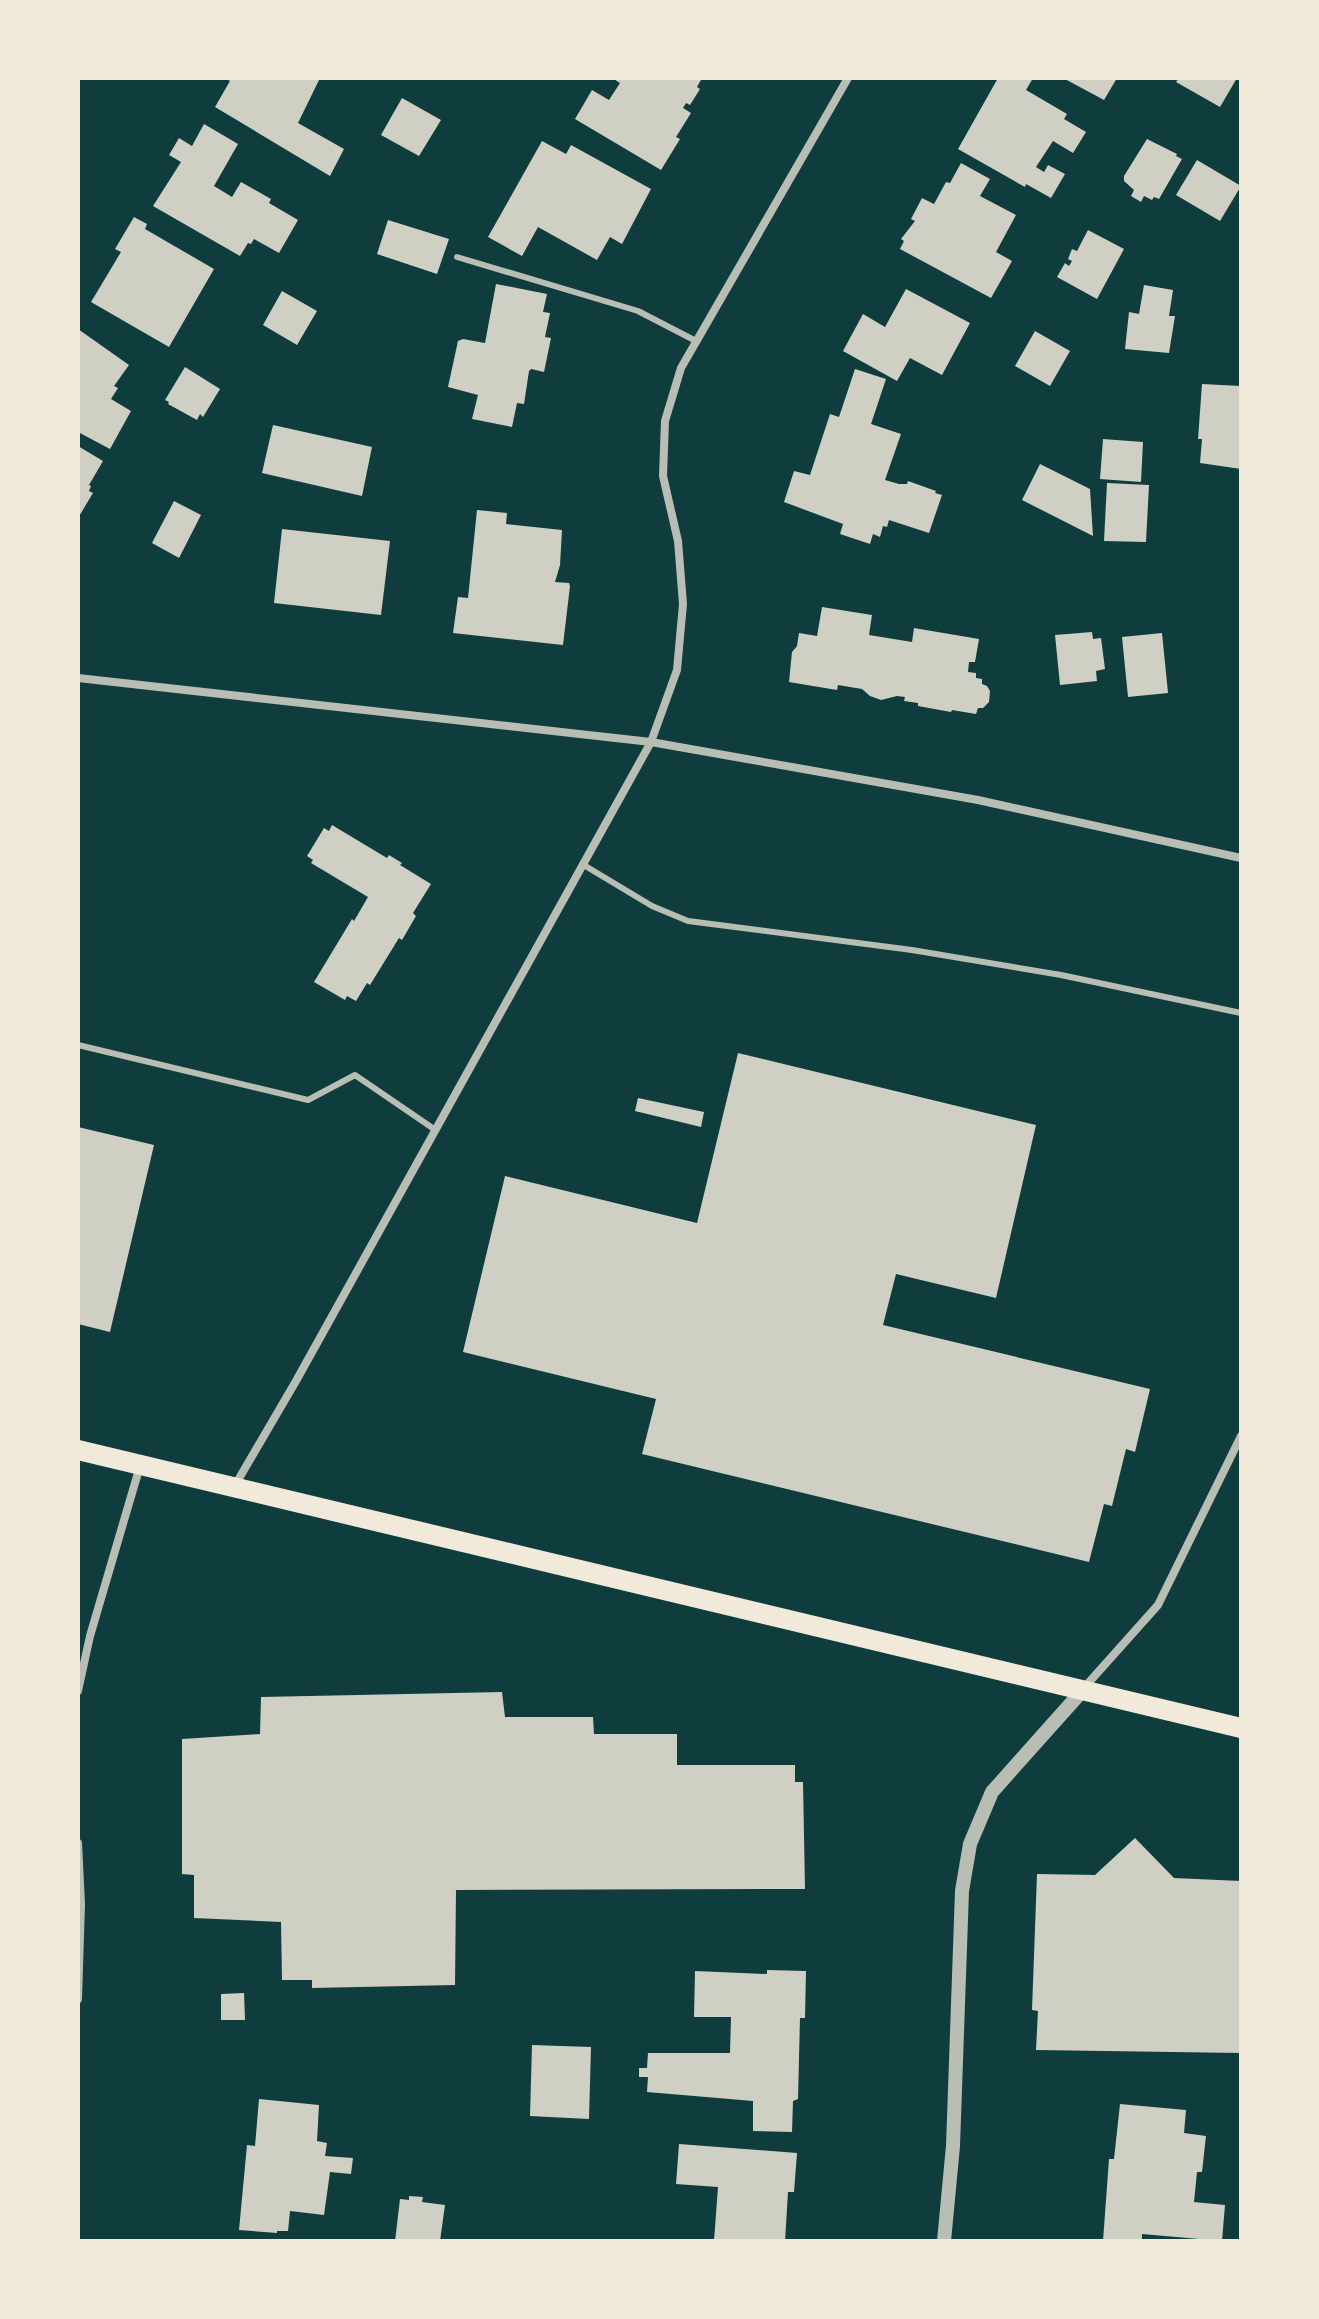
<svg xmlns="http://www.w3.org/2000/svg" width="1319" height="2319" viewBox="0 0 1319 2319" font-family="'Archivo Narrow',sans-serif">
	<rect width="100%" height="100%" fill="#0f3d3e"/>
	<!-- building -->
	<path fill="#cfcfc3" d="M225,78H320L298,123L344,149L330,176L215,107L230,81Z
		M612,78H702L697,87L700,89L690,105L686,103L683,108L691,113L676,137L680,139L661,170L575,119L592,90L609,100L620,83Z
		M998,78H1033L1026,90L1067,114L1064,119L1086,132L1073,153L1053,141L1036,167L1044,172L1048,165L1065,174L1051,198L1026,184L1025,187L958,149Z
		M1063,78H1117L1104,100Z
		M1179,78H1237L1220,107L1176,82Z
		M402,98L441,120L419,156L381,135Z
		M204,124L238,144L214,186L232,197L241,182L271,199L269,203L298,220L279,253L254,239L251,244L248,243L240,256L153,206L181,162L169,155L179,138L192,146Z
		M1147,139L1177,154L1176,156L1182,159L1159,199L1154,197L1152,200L1144,196L1141,202L1131,196L1134,190L1124,181V176Z
		M542,141L566,154L571,145L651,189L622,244L610,237L597,260L538,227L522,256L488,237Z
		M1197,160L1241,186L1220,221L1176,195Z
		M961,163L990,179L980,196L1016,215L996,252L1012,261L991,298L900,249L904,241L901,239L915,221L911,219L922,198L934,204L946,182L950,183Z
		M134,217L147,224L145,229L214,269L169,347L91,302L121,252L115,249Z
		M388,220L449,239L437,274L377,254Z
		M1088,230L1124,249L1097,299L1057,277L1065,263L1069,266L1072,261L1068,259L1072,249L1077,251Z
		M496,284L547,294L543,312L550,313L545,337L551,338L544,372L531,369L529,371L524,404L517,403L512,427L472,419L478,395L448,387L458,341L463,339L485,343Z
		M1144,285L1173,290L1169,316H1175L1169,353L1125,349L1129,312L1139,314Z
		M906,289L970,323L942,375L910,358L897,381L843,351L863,314L885,327Z
		M282,291L317,311L297,345L263,325Z
		M78,329L129,365L114,386L118,388L111,399L131,411L110,449L78,432Z
		M1035,331L1070,351L1050,386L1015,366Z
		M185,367L220,389L203,417L200,414L197,420L168,404L169,402L165,400Z
		M855,369L886,379L871,424L901,434L885,480L899,484H907L908,481L936,491L935,493L942,495L929,533L889,520L887,527L883,526L880,537L873,534L870,544L840,534L843,524L784,502L794,471L810,475L830,414L839,417Z
		M1202,384L1241,386V469L1200,463L1202,439H1198Z
		M273,425L372,447L362,496L262,473Z
		M1103,439L1143,442L1141,482L1100,479Z
		M78,446L103,461L89,485L91,486L89,491L93,493L78,518Z
		M1040,464L1090,489L1093,536L1022,500Z
		M1107,483L1149,485L1146,542L1104,541Z
		M174,501L201,515L179,558L152,543Z
		M477,510L507,513L506,524L562,530L560,565L555,582L569,583L570,586L563,645L453,633L458,597L468,598Z
		M282,529L390,541L381,615L274,603Z
		M822,607L872,615L869,635L912,642L914,628L979,639L975,662H969L968,672L976,673V678L982,679V684L987,686L990,691L989,702L983,708H978L976,714L952,710L951,712L918,706V703L904,701L905,697L897,696L881,700L870,696L862,689L838,685L837,690L789,682L792,652L797,646L799,633L817,636Z
		M1092,632L1093,639L1101,638L1105,669L1096,671L1097,681L1060,685L1055,635Z
		M1162,633L1168,693L1128,697L1122,637Z
		M332,825L387,858L389,855L402,863L400,865L431,884L413,913L416,916L402,940L399,938L370,985L367,983L356,1001L347,996L345,1000L314,982L352,919L354,921L368,897L311,863L313,860L307,856L324,828L329,831Z
		M738,1053L1036,1125L996,1298L896,1274L883,1325L1150,1389L1135,1452L1126,1449L1112,1506L1104,1504L1089,1562L642,1454L656,1399L463,1352L505,1176L697,1223Z
		M638,1098L704,1112L701,1127L635,1111Z
		M78,1127L154,1145L110,1332L78,1324Z
		M502,1692L505,1717H593L594,1734H677V1765H795V1782H803L805,1889L456,1890L455,1985L312,1988V1980H282L281,1922L194,1918V1875L182,1874V1739L260,1734L261,1697Z
		M1135,1838L1174,1878L1241,1881V2053L1036,2050L1038,2011L1032,2010L1037,1874L1095,1875Z
		M767,1970L806,1971L805,2018H800L798,2099L793,2101L792,2132L753,2131V2101L647,2092L648,2077H639V2068H647L648,2053H730L731,2017H694L695,1971L767,1974Z
		M244,1993L245,2020H221V1994Z
		M532,2045L591,2047L589,2119L530,2116Z
		M259,2099L319,2105L317,2141L327,2143L325,2156L353,2158L351,2174L330,2172L324,2215L290,2211L288,2231H277V2233L239,2230L247,2145L255,2146Z
		M1120,2104L1186,2110L1184,2133L1206,2136L1202,2172H1197L1194,2202L1225,2205L1222,2241L1142,2234V2241H1103L1109,2159H1114Z
		M679,2144L797,2153L794,2192H788L785,2241H714L718,2187L676,2184Z
		M409,2196L423,2197L422,2202L445,2205L440,2241H395L400,2199L409,2200Z"/>
	<g fill="none" stroke-linecap="round" stroke-linejoin="round">
		<!-- service -->
		<path stroke="#b8beb3" stroke-width="6" d="M457,257L638,311L696,341
			M582,864L652,906L688,921L912,950L1061,975L1241,1013
			M78,1045L308,1100L355,1075L434,1129"/>
		<!-- minor -->
		<path stroke="#b8beb3" stroke-width="8" d="M78,678L651,742L978,800L1241,858
			M234,1487L296,1381L651,742L677,670L683,604L678,541L663,476L665,421L681,368L848,78
			M1083,1689L1158,1605L1241,1436
			M78,1691L90,1636L140,1466
			M78,1843L81,1904L78,1999"/>
		<!-- tertiary -->
		<path stroke="#b8beb3" stroke-width="14" d="M944,2241L953,2146L962,1891L970,1844L992,1792L1083,1690"/>
		<!-- primary -->
		<path stroke="#f1e9da" stroke-width="20" d="M78,1450L1241,1728"/>
	</g>
	<!-- border -->
	<rect width="1319" height="2319" fill="none" stroke="#f1e9da" stroke-width="160"/>
</svg>
